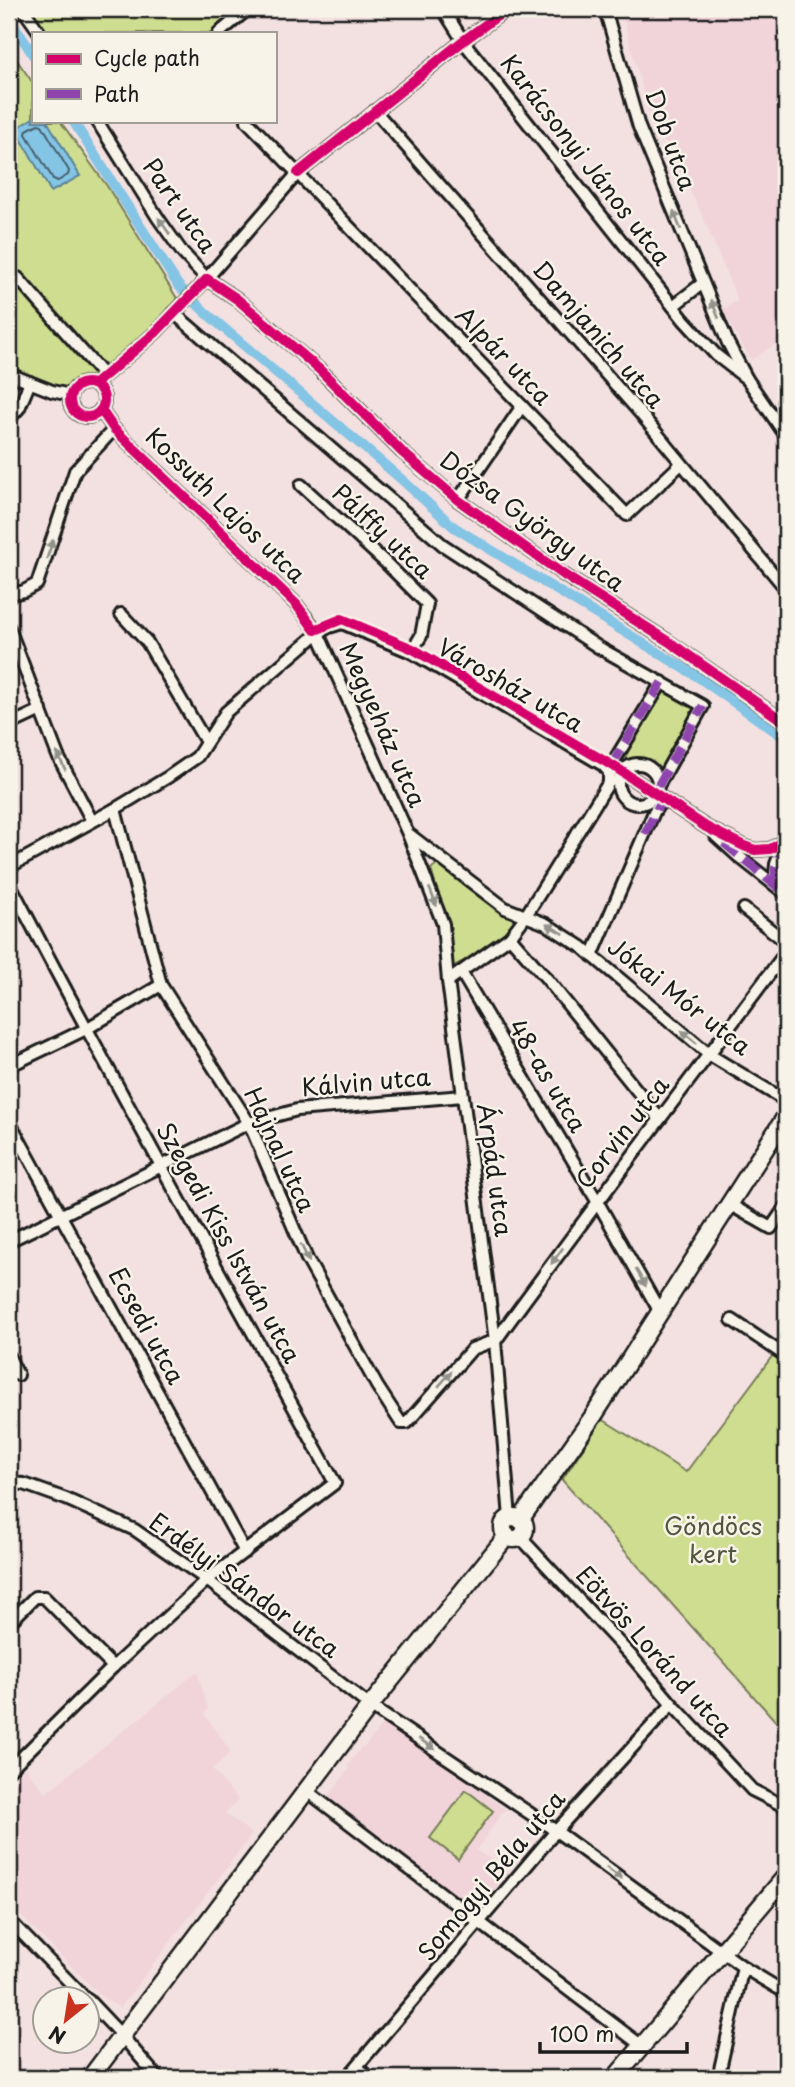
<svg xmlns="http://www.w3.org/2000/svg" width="795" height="2087" font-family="'Playpen Sans',sans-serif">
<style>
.built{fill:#f1d3da}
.green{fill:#cedd90;stroke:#757c56;stroke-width:2}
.water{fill:#84c4e5;stroke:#5a8195;stroke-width:2}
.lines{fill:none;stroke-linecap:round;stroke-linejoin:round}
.shore{stroke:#465f6c;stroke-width:2}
.canal{stroke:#84c4e5;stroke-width:10}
.street-casing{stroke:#1c1c1c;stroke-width:16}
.secondary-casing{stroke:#1c1c1c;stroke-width:21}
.street{stroke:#f7f3e8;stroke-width:10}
.secondary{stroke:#f7f3e8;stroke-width:16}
.quiet{stroke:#8e44ad;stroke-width:9;stroke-dasharray:18 9;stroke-linecap:butt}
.cycleway-casing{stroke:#f7f3e8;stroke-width:15}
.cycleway{stroke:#d6006c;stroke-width:10}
.oneway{fill:#94928c}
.labels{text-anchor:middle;stroke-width:5;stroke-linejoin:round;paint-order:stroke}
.street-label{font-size:24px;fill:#1c1c1c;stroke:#f7f3e8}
.park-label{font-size:24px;fill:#51563f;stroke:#f7f3e8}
</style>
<rect width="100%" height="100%" fill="#f3e0e0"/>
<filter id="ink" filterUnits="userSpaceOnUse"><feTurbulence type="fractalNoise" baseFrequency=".0143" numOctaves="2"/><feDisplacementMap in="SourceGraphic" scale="14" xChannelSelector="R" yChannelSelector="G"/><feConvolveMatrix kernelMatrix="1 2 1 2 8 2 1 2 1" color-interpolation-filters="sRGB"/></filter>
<g filter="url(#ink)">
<g class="built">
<polygon points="621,9 786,9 786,337 751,360 722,310 738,301 701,212 648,110"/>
<polygon points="197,1672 208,1709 204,1714 231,1752 212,1769 238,1800 225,1813 252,1834 120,2008 102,1997 9,1904 9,1784 25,1768 46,1793"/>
<polygon points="385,1721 505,1809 476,1850 508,1872 478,1911 328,1797 350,1768 347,1766 362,1747 364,1748"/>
</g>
<g class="green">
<polygon points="23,9 248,9 219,33 40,33"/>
<polygon points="9,49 33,83 33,121 60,121 107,186 178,300 155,333 95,384 89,382 77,385 70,395 9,374"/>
<path d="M662,682L703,706L658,780C653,767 643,762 630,766L624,753Z"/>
<polygon points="439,862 517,918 493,946 452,967 447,928 431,869"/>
<polygon points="773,1355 786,1360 786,1733 562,1480 602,1419 686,1472"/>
<polygon points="466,1790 493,1811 458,1859 430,1838"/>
</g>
<polygon class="water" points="33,118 33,121 47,121 80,176 51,192 19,135 17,136 14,130"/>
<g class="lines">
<polygon class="shore" points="38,124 42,125 69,171 68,175 58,181 53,179 26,134 27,130"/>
<g class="canal">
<polyline points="9,17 33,55"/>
<polyline points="73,121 178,285 206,313 400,478 454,527 698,677 786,739"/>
</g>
<defs>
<g id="street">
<polyline points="23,9 40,33"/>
<polyline points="443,9 463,41 684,320 716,355 747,379"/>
<polyline points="605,9 639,127 728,343 747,379 786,436"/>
<polyline points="219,33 248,9"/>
<polyline points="375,111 640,413 786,589"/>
<polyline points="97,121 158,218 182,252 207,279 237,299 320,370 402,452 458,500 564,575 668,641 786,723"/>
<polyline points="247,121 627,515 681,464"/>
<polyline points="18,278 104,376"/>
<polyline points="673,306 703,283"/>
<polyline points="174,313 443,545 598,647 703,706 658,786"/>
<polyline points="9,374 52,391 70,395"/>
<circle cx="87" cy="400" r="17"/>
<polyline points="95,384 155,333 202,284 298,173 463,41 507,9"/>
<polyline points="101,410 114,429 296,604 318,633 408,834 443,924 448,981 495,1341 510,1518"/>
<polyline points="9,419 19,408 30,382"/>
<polyline points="301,485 385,562 427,604 421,636 411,652"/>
<polyline points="458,500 522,406"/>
<polyline points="9,595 24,591 37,584 75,471 114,429"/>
<polyline points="121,614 147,642 206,742"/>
<polyline points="9,628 58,756 92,821"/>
<polyline points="9,725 41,710"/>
<circle cx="638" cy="784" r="20"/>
<polyline points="611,766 662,682"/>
<polyline points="618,769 706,827 744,846 755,850 770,849 786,841"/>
<path d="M115,809L161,985L249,1123L307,1259L377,1386L401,1423H407L472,1349L496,1340C591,1209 689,1081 786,952"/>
<polyline points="410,835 505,908 546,924 582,947 710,1055 786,1101"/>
<polyline points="716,836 738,856 786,894"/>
<polyline points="9,867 115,809 168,777 197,757 226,712 318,633 329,627 342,623 411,652 603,765 609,772 609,782 525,917 510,937 448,981"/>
<path d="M9,882C114,1084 226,1283 335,1483L207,1580L113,1667L9,1770"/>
<polyline points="774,884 776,864 784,843"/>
<polyline points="744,909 786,942"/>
<polyline points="510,937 547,979 660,1119"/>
<polyline points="592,956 654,812 662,799"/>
<polyline points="461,972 597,1201 660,1312"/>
<polyline points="9,1066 86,1029 161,985"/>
<polyline points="9,1121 245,1552"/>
<polyline points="729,1204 771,1228 786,1206"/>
<polyline points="9,1241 249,1123 297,1110 463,1096"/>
<polyline points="732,1320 786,1356"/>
<polyline points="9,1357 18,1375"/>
<polyline points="9,1483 24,1484 66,1499 135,1530 207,1580 370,1706 556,1831 743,1967 786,1993"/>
<polyline points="520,1537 633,1658 672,1704 752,1790 786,1807"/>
<polyline points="9,1623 35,1597 44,1597 113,1667"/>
<polyline points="307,1791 642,2046"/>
<polyline points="9,1920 87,2000"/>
<polyline points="88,2000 122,2036 158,2078"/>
<polyline points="357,2067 370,2078"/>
<polyline points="347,2078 556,1831 672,1704"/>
<polyline points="718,2078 743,1967"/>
</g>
<g id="secondary">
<circle cx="514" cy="1528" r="11"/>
<polyline points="520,1520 594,1415 786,1116"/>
<polyline points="90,2078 370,1706 507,1536"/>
<polyline points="615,2078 786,1876"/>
</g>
</defs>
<use href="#street" class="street-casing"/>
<use href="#secondary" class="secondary-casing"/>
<use href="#street" class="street"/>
<use href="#secondary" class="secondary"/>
<g class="quiet">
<polyline points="611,766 662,682"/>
<polyline points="658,786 703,706"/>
<polyline points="645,834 662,799"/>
<polyline points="724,843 786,894"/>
<polyline points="774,884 776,864 784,843"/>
</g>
<defs>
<g id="cycleway">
<polyline points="298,173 463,41 507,9"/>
<circle cx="87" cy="400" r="17"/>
<polyline points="95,384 155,333 207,279 237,299 320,370 402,452 458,500 564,575 668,641 786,723"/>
<polyline points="101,410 114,429 296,604 315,630 342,619 413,649 618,769 706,827 744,846 755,850 770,849 786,841"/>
</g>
</defs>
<use href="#cycleway" class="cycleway-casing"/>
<use href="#cycleway" class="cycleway"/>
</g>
<defs><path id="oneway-solid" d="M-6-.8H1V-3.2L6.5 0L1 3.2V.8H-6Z" transform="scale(1.75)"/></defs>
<g class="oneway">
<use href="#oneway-solid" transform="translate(677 220) rotate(-112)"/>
<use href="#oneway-solid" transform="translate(164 226) rotate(-125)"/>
<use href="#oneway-solid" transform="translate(715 309) rotate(-112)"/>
<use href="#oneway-solid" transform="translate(50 549) rotate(-72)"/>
<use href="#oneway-solid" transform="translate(61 761) rotate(-116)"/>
<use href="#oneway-solid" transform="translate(433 897) rotate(68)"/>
<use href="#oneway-solid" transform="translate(555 929) rotate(-151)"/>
<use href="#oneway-solid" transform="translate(689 1037) rotate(-140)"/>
<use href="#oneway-solid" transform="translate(305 1253) rotate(65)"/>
<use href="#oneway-solid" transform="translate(557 1256) rotate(126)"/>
<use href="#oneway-solid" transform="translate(641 1278) rotate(60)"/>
<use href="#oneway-solid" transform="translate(445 1379) rotate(-49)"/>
<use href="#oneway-solid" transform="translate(427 1744) rotate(34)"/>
<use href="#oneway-solid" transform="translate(614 1873) rotate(36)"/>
</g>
</g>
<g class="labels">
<g class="street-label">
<text transform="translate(670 140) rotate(70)" y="8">Dob utca</text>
<text transform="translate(585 160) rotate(52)" y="8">Karácsonyi János utca</text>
<text transform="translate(179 206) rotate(55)" y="8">Part utca</text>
<text transform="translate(598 335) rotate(49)" y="8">Damjanich utca</text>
<text transform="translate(503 356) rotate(46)" y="8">Alpár utca</text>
<text transform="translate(225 506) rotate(44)" y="8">Kossuth Lajos utca</text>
<text transform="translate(532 522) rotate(36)" y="8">Dózsa György utca</text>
<text transform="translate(382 532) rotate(43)" y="8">Pálffy utca</text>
<text transform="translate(510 686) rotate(30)" y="8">Városház utca</text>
<text transform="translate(382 725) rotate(66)" y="8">Megyeház utca</text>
<text transform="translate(679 997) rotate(38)" y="8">Jókai Mór utca</text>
<text transform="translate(547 1076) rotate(59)" y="8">48-as utca</text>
<text transform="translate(366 1083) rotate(-5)" y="8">Kálvin utca</text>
<text transform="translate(623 1133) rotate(-52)" y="8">Corvin utca</text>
<text transform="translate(279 1150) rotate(65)" y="8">Hajnal utca</text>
<text transform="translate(494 1170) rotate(82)" y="8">Árpád utca</text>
<text transform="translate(228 1243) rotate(61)" y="8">Szegedi Kiss István utca</text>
<text transform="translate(146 1326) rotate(61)" y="8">Ecsedi utca</text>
<text transform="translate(244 1586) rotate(36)" y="8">Erdélyi Sándor utca</text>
<text transform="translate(654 1652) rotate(48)" y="8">Eötvös Loránd utca</text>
<text transform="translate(492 1876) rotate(-50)" y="8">Somogyi Béla utca</text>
</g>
<g class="park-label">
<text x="713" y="1535">Göndöcs<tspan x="713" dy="28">kert</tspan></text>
</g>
</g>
<rect width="795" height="2087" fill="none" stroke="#f7f3e8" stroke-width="35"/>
<rect x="18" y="18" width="760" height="2052" fill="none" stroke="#1c1c1c" stroke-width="2.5" filter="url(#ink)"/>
<rect x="32" y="32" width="245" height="91" fill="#f7f3e8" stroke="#9f9d96" stroke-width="2"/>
<rect x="46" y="54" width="35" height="10" fill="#d6006c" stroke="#9f9d96" stroke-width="2"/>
<text x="94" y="66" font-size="21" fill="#1c1c1c">Cycle path</text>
<rect x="46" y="89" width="35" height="10" fill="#8e44ad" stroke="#9f9d96" stroke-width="2"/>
<text x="94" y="102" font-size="21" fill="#1c1c1c">Path</text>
<g transform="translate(66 2020) rotate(210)"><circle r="33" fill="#f7f3e8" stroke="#9f9d96" stroke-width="2"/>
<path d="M0-5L12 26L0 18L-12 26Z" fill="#c8321e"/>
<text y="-10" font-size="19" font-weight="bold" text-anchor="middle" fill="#1c1c1c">N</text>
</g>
<path d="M540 2042v10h147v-10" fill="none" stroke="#1c1c1c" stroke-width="3.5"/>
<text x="550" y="2042" font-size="21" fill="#1c1c1c" stroke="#f7f3e8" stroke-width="5" paint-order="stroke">100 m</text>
</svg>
